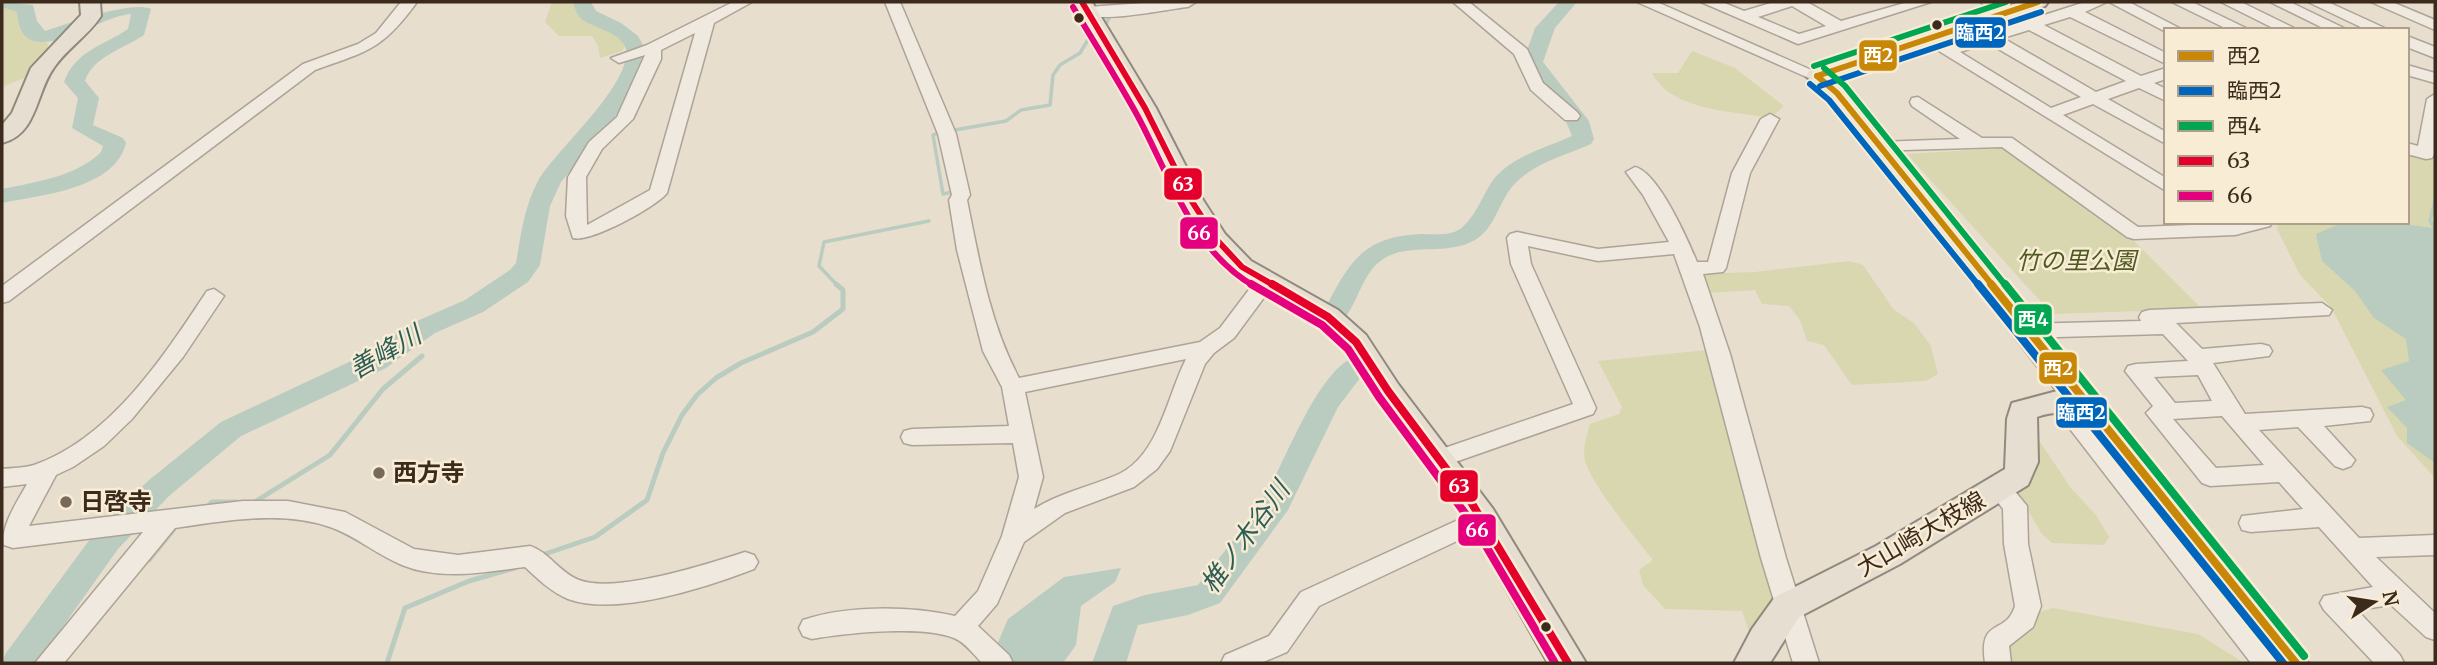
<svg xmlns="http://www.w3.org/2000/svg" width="2437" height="665" font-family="Merriweather,'Noto Sans JP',serif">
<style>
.green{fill:#d9d7af}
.water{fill:#baccc0}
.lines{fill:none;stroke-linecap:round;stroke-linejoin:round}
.stream-far1{stroke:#baccc0;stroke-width:3.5}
.stream{stroke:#baccc0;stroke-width:5}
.river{fill:#baccc0;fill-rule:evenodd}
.minor-casing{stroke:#ada397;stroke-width:3}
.major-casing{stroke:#92897e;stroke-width:4}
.minor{fill:#efe9e0;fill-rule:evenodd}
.major{fill:#e6dfd1;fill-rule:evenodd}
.bus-1-far1-casing{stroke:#f8ecd4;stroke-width:10}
.bus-1-casing{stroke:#f8ecd4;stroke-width:13}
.bus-2-far1-casing{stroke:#f8ecd4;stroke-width:10}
.bus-2-casing{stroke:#f8ecd4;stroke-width:13}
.bus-3-far1-casing{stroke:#f8ecd4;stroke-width:10}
.bus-3-casing{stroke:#f8ecd4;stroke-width:13}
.bus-4-far1-casing{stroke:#f8ecd4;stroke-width:10}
.bus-4-casing{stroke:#f8ecd4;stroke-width:13}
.bus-5-far1-casing{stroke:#f8ecd4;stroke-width:10}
.bus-5-casing{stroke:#f8ecd4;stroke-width:13}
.bus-1-far1{stroke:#c88707;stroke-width:6}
.bus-1{stroke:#c88707;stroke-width:8}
.bus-2-far1{stroke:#0065bd;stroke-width:6}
.bus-2{stroke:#0065bd;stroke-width:8}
.bus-3-far1{stroke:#00a651;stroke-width:6}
.bus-3{stroke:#00a651;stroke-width:8}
.bus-4-far1{stroke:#e4002b;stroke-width:6}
.bus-4{stroke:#e4002b;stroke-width:8}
.bus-5-far1{stroke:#e5007d;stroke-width:6}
.bus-5{stroke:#e5007d;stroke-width:8}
.bus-dot{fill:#3c2b1d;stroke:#f8ecd4;stroke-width:2.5}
.poi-dot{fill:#786a5b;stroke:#f8ecd4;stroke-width:2.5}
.labels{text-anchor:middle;stroke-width:5;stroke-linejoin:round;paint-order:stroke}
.park-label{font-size:24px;font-style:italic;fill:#4e5a22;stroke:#f8ecd4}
.poi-label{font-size:24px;font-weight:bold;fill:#3c2b1d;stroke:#f8ecd4;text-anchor:start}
.street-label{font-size:24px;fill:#3c2b1d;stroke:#f8ecd4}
.water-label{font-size:26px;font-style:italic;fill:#2c5d58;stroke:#f8ecd4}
.line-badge{stroke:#f8ecd4;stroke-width:2.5}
.badge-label{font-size:19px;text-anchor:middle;font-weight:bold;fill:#fff}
</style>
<rect width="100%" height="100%" fill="#e8dece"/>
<g class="green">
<path d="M2,2C23,9 44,27 49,49L34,74L2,87Z"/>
<polygon points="552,2 582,2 579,9 627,42 622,51 600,58 598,46 592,36 559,36 545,22"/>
<path d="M1692,51L1735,68L1784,106L1771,118C1733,111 1671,111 1652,73H1678Z"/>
<polygon points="2005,148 2127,234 2202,309 2052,314 1907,154"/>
<polygon points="2407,153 2435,161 2435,478 2397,436 2331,307 2300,275 2277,229 2279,222 2407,222"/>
<polygon points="1850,261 1863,265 1894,310 1914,323 1931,346 1938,374 1926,381 1852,385 1824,345 1807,341 1800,320 1789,306 1762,304 1755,290 1708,293 1699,274 1755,272"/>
<path d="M1707,350L1781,589L1754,630L1749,632L1742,611L1665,609L1643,585L1639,570L1653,560C1636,539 1592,485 1585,461C1582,449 1587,436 1590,424L1619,414L1622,407L1598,361Z"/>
<polygon points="2036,436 2071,488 2096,515 2109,537 2104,545 2052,543 2042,534 2030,514 2007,494"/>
<polygon points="2053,608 2198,634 2244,663 2011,663 2006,641 2039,612"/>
</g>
<g class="water">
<polygon points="2344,222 2385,222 2434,228 2435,463 2407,443 2407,428 2387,407 2406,400 2381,370 2409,361 2406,339 2374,318 2355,291 2322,261 2316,234"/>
<polygon points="1121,568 1115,582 1081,606 1076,645 1063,663 1016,663 996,647 1008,619 1064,577"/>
</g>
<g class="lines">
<g class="stream-far1">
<polyline points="1106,24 1111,14"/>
<polyline points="949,131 1006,121 1021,110 1050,105 1053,75 1060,65 1080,53 1092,33"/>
<polyline points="940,132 933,135 943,194 953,192"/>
<polyline points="2434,228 2430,220 2435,201"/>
<polyline points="838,286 819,266 824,242 929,221"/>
</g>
<g class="stream">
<polyline points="253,503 330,455 383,389 422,356"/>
<polyline points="207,507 212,502 237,502"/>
<polyline points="539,556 595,537 647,500 663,453 682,415 697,395 716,378 741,363 813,332 843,309 843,290 836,284"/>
<polyline points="149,560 174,529"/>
<polyline points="387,663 405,608 469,581 515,568"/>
</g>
<g class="river">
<path d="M2,2L33,5L37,21L45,31C68,24 131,0 151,9L144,35C124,49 93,56 85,81L99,98L93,125L123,138L126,143C115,189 41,195 2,203V189C35,182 76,177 101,152L103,146L72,128L78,98L64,82C75,51 103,46 128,29L131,14C98,15 21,78 17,12L2,7Z"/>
<path d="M573,2H591L596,11L621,23L638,36L646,50L643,66L614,119L561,182L550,206L540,265L528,282L483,312L435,333L386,368L241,436L169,496L118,549L37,663H2L6,653L96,531L149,480L221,422L366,354L417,321L465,300L510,270L516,263C521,235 524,207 538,181C554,152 631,85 626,50C623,33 594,28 583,20C577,16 575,8 573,2Z"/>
<path d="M1559,2H1577L1555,28L1543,62L1589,121L1594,139L1591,144C1564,156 1530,164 1511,188C1498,205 1494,229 1475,240C1442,259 1400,237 1373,268C1362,281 1357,300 1347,315L1338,317L1329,315L1325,309C1350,260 1364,236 1423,234C1435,234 1450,236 1460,229C1476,217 1482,196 1493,180C1512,156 1545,148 1572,136L1563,114L1523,62L1535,28Z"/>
<path d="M1357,356L1367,358L1370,365L1338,407L1288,510L1220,603L1188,615L1138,625L1126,663H1092L1113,606L1145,595L1198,585C1220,555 1248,526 1266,494C1286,460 1319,367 1357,356Z"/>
</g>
<defs>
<g id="minor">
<path d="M401,2H417C382,50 368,51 315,70L9,301L2,303V286L303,64L358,44L376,33Z"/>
<path d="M733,2H752L714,23L667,193C656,207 590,243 573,238L566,216L568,177L589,142L617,117L645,55L619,63L611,58L647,45ZM695,33L650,190L587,225L586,177L602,149L633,119L661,59V50Z"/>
<path d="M885,2H900L956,134L970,195L967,200C979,260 990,324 1019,378L1200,342L1220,328L1257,279L1264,278L1274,284L1234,338L1214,353L1205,364L1170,451L1157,469L1134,487L1065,513L1024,542L997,604L978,626L1009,655L1013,663H982C974,655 965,642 954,638C922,625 846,633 812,639L803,636L799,628L803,620C847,605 910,606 955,616L978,591L1002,536L1019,477L1013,443L912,445L904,443L901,437L904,431L912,429L1009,426L1002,387L983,351L957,250L949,200L952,195L938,134ZM1186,359C1167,396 1159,455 1119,474C1090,487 1061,492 1034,509L1043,477L1025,392Z"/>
<path d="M1157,2H1196L1188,7C1167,9 1095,25 1080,12L1088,7Z"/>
<polygon points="1453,2 1469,2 1527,49 1543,83 1577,112 1580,116 1577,120 1565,120 1531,90 1514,54"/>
<polygon points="1637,2 1657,2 1825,76 1817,81 1811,79"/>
<path d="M1701,2H1722L1744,11L1774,2H1807L1841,21L1908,2H1931L1798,44ZM1792,6L1826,26L1799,34L1758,17Z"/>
<polygon points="1980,2 1999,2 2014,11 2011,14 2001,14"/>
<path d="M2085,2H2107L2085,12L2166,53V64L2070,17L2044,25L2141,76L2166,68V79L2154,83L2166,89V101L2139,88L2108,99L2166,132V144L2093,104L2063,115L2166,178V191L1939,51L1941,48ZM2029,30L2126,81L2096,92L2003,38ZM1988,43L2081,97L2051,108L1960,52Z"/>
<polygon points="2109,2 2129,2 2183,30 2166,32"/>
<polygon points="2172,2 2192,2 2250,30 2229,30"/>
<polygon points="2221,2 2241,2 2298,30 2277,30"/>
<polygon points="2270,2 2290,2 2348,30 2327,30"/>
<polygon points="2308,2 2328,2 2389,30 2367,30"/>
<polygon points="2371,2 2392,2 2435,20 2435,30"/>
<polygon points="2407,36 2435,47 2435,58 2407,47"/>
<polygon points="2407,65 2435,73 2435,83 2407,75"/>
<polygon points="2435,94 2435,152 2432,158 2426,159 2407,154 2407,143 2418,146 2427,99"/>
<polygon points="1918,97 1982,138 2012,138 2138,227 2272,222 2270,226 2235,235 2134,239 2127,237 2002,147 1873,151 1870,147 1879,142 1960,139 1912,106 1910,102 1912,98"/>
<path d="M1770,114L1779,119L1750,173L1726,268L1723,272L1703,274L1730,354L1786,558L1819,663H1793L1761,558L1700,327L1674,254L1598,261L1528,246L1531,264L1596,408L1593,414L1438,468L1430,465L1426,459L1430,453L1573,404L1511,264L1507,238L1510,234L1517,232L1598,249L1669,242L1643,195L1626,172L1635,167C1658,172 1688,240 1697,262H1708L1732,173L1761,119Z"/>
<path d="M214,289L224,296L183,357L132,419L104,446L73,467L56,475L29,526L243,501H288L345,512L414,549L458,555L530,546C549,552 560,573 579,580C615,594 708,564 745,552L754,555L758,562L754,569C707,587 617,617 568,599C551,592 538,579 525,567C485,572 441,581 402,565C377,555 356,536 330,527C281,510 225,521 175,528L64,663H35L143,532L13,548L4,545C0,527 18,500 27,484L2,487V469C12,468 24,468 34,465C111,438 164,356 207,291Z"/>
<path d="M2322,303L2332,310L2329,315L2176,323L2202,349L2261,344L2269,346L2272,351L2269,356L2213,363L2245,414L2362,407L2370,409L2373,415L2370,421L2324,426L2355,460L2351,466L2343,469L2335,466L2298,427L2259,430L2359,538L2435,535V555L2376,557L2435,613V640L2426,637L2391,605L2357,610L2400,655L2404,663H2374L2324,610L2320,603L2324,596L2373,587L2319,527L2251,532L2242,530L2239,523L2242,516L2303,509L2279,482L2210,486L2202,483L2146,413L2153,406L2125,371L2128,366L2136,364L2188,361L2163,334L2026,338L2016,331L2026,324L2141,321L2139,317L2142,312L2149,310ZM2198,375L2212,401L2175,403L2154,377ZM2222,416L2264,465L2216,468L2173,419Z"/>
<polygon points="2061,393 2071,399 2081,393 2089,395 2309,663 2251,663 2053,407 2050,401 2053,395"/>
<path d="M2000,480L2008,483L2027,506L2028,544L2041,606L2033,627L2009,646L2011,663H1985C1978,616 2006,636 2015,606L2004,544L2003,509L1988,489L1992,483Z"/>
<polygon points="1482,509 1491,511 1494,518 1491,525 1319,606 1287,652 1261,663 1221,663 1225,655 1269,636 1301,592"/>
</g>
<g id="major">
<path d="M80,2H100L101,16C88,36 66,49 53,69C36,93 37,135 2,143V125L12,113L31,68L81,15Z"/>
<polygon points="1072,2 1092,2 1156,108 1203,200 1225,234 1251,261 1338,310 1366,335 1398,384 1493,509 1586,663 1548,663 1471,527 1378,398 1346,349 1318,323 1233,273 1207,245 1185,213 1133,108"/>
<path d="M2019,2H2048L2045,6L1833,78L1845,88L2096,401L2091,408C2073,414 2055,410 2037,417L2038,462L2028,485L1900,564L1799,617L1770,663H1734L1752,629L1775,597L1876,546L2005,469L2007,419L2012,403L2057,391L1829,98L1806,76L1809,71Z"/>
</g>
</defs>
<use href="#minor" class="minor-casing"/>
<use href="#major" class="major-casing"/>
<use href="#minor" class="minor"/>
<use href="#major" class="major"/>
<defs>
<g id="bus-1-far1">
<polyline points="1817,76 1837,93 1993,286"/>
<polyline points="1817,76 2038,2"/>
</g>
<polyline id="bus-1" points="1991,284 2296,663"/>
<g id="bus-2-far1">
<polyline points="1810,84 1829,100 1979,286"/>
<polyline points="1820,86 2041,12"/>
</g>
<polyline id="bus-2" points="1978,284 2283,663"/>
<g id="bus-3-far1">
<polyline points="1814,66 2006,2"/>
<polyline points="1824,68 1845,86 2006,286"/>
</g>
<polyline id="bus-3" points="2005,284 2304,656"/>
<polyline id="bus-4-far1" points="1082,2 1145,108 1191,200 1216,239 1242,267 1275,286"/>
<polyline id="bus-4" points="1272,284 1328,317 1356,342 1388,391 1471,502 1568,663"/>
<path id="bus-5-far1" d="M1073,7C1094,42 1116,77 1136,113C1169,173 1191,250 1254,286"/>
<polyline id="bus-5" points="1251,284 1322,325 1348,349 1379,397 1473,524 1555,663"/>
</defs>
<use href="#bus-1-far1" class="bus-1-far1-casing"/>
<use href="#bus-1" class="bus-1-casing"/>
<use href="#bus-2-far1" class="bus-2-far1-casing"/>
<use href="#bus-2" class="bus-2-casing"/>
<use href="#bus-3-far1" class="bus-3-far1-casing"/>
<use href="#bus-3" class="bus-3-casing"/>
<use href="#bus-4-far1" class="bus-4-far1-casing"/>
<use href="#bus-4" class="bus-4-casing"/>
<use href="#bus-5-far1" class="bus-5-far1-casing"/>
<use href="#bus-5" class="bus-5-casing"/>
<use href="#bus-1-far1" class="bus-1-far1"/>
<use href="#bus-1" class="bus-1"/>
<use href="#bus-2-far1" class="bus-2-far1"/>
<use href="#bus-2" class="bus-2"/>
<use href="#bus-3-far1" class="bus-3-far1"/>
<use href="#bus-3" class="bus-3"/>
<use href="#bus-4-far1" class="bus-4-far1"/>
<use href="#bus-4" class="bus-4"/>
<use href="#bus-5-far1" class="bus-5-far1"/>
<use href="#bus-5" class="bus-5"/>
</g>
<g class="bus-dot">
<circle cx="1079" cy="18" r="6"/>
<circle cx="1937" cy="25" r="6"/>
<circle cx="1546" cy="627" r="6"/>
</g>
<g class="poi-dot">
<circle cx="379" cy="473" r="7"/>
<circle cx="66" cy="502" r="7"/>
</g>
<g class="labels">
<g class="park-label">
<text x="2076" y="269">竹の里公園</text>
</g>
<g class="poi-label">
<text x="393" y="481">西方寺</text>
<text x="80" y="510">日啓寺</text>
</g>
<g class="street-label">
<text transform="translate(1921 534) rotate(-30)" y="8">大山崎大枝線</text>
</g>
<g class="water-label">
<text transform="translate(385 352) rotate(-30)" y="9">善峰川</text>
<text transform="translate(1245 537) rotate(-54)" y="9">椎ノ木谷川</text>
</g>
</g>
<g class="line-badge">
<rect x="1954" y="16" width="53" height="33" rx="7" fill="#0065bd"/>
<rect x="1858" y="39" width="40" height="33" rx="7" fill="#c88707"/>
<rect x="1163" y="167" width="40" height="34" rx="7" fill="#e4002b"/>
<rect x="1179" y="216" width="40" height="34" rx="7" fill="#e5007d"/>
<rect x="2013" y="303" width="40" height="33" rx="7" fill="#00a651"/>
<rect x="2038" y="351" width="40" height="34" rx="7" fill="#c88707"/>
<rect x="2055" y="396" width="53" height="33" rx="7" fill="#0065bd"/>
<rect x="1439" y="469" width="40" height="34" rx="7" fill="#e4002b"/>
<rect x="1457" y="513" width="40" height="34" rx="7" fill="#e5007d"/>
</g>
<g class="badge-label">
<text x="1980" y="39">臨西2</text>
<text x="1878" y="62">西2</text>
<text x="1183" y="191">63</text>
<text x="1199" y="240">66</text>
<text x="2033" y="326">西4</text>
<text x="2058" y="375">西2</text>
<text x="2081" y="419">臨西2</text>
<text x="1459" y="493">63</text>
<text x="1477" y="537">66</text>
</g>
<rect width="2437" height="665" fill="none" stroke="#3c2b1d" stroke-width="7"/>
<rect x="2164" y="28" width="245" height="196" fill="#f8ecd4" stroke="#ad9f8b" stroke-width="2"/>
<rect x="2178" y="51" width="35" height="10" fill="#c88707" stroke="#ad9f8b" stroke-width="2"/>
<text x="2227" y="63" font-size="21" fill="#3c2b1d">西2</text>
<rect x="2178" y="86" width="35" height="10" fill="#0065bd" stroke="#ad9f8b" stroke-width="2"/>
<text x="2227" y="98" font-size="21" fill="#3c2b1d">臨西2</text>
<rect x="2178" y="121" width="35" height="10" fill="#00a651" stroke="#ad9f8b" stroke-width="2"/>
<text x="2227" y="133" font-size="21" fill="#3c2b1d">西4</text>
<rect x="2178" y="156" width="35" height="10" fill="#e4002b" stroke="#ad9f8b" stroke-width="2"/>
<text x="2227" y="168" font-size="21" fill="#3c2b1d">63</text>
<rect x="2178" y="191" width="35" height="10" fill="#e5007d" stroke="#ad9f8b" stroke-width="2"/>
<text x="2227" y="203" font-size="21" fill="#3c2b1d">66</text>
<g transform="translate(2374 602) rotate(78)" stroke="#f8ecd4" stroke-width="5" paint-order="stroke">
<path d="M0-5L12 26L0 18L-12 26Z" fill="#3c2b1d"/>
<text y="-10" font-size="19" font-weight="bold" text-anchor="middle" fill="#3c2b1d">N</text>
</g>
</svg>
